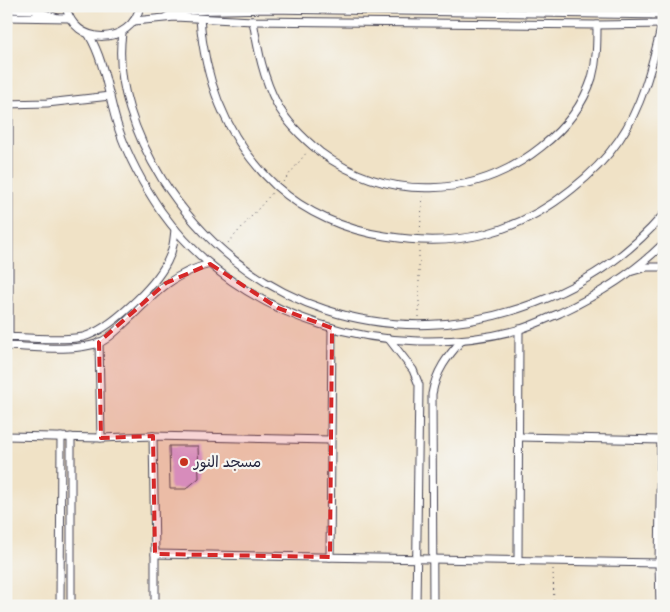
<svg xmlns="http://www.w3.org/2000/svg" width="670" height="612" font-family="'Balsamiq Sans','Playpen Sans Arabic',sans-serif">
<style>
.building{fill:#d7a5e0}
.lines{fill:none;stroke-linecap:round;stroke-linejoin:round}
.minor-casing{stroke:#413f50;stroke-width:9}
.path{stroke:#413f50;stroke-width:1;stroke-dasharray:1 4;stroke-linecap:butt}
.minor{stroke:#fff;stroke-width:7}
.marked{fill:#d62828;fill-opacity:0.2;stroke:#d62828;stroke-width:4;stroke-dasharray:10 6;stroke-linejoin:round}
.poi-dot{fill:#c8321e;stroke:#f6f6f2;stroke-width:2}
.labels{text-anchor:middle;stroke-width:4.5;stroke-linejoin:round;paint-order:stroke}
.poi-label{font-size:15px;fill:#22223b;stroke:#f6f6f2;text-anchor:start}
</style>
<rect width="100%" height="100%" fill="#f6f6f2"/>
<filter id="ink" filterUnits="userSpaceOnUse"><feTurbulence type="fractalNoise" baseFrequency=".02" numOctaves="2"/><feDisplacementMap in="SourceGraphic" scale="10" xChannelSelector="R" yChannelSelector="G"/><feConvolveMatrix kernelMatrix="1 2 1 2 8 2 1 2 1" color-interpolation-filters="sRGB"/></filter>
<filter id="wash" filterUnits="userSpaceOnUse"><feTurbulence type="fractalNoise" baseFrequency=".0096" numOctaves="4" result="noise"/><feDisplacementMap in="SourceGraphic" scale="20" xChannelSelector="R" yChannelSelector="G"/><feGaussianBlur stdDeviation="1.12" result="paint"/><feColorMatrix in="noise" values="0 0 0 0 0 0 0 0 0 0 0 0 0 0 0 0 0 1.4 0 .05"/><feComposite in="paint" operator="in"/></filter>
<g filter="url(#wash)">
<rect width="100%" height="100%" fill="#f0e2c6"/>
<g id="blocks">
<polygon class="building" points="169,446 198,446 199,478 186,489 170,489"/>
</g>
</g>
<g filter="url(#ink)">
<use href="#blocks" fill-opacity="0" stroke="#413f50" stroke-width="1"/>
<g class="lines">
<defs>
<g id="minor">
<path d="M66,6C73,47 132,46 140,6"/>
<polyline points="6,9 33,10 55,17"/>
<polyline points="6,17 70,18"/>
<polyline points="166,17 177,11 268,9 664,15"/>
<path d="M200,19C205,84 228,141 276,186C306,213 345,230 385,236C456,248 515,235 572,189C590,175 606,159 619,140C643,105 652,65 662,24"/>
<polyline points="134,21 175,17 253,21 597,25 664,24"/>
<path d="M253,21C258,50 263,78 277,104C287,123 304,139 320,152C387,202 476,199 541,147C564,129 583,106 592,78C597,60 597,43 597,25"/>
<path d="M122,33C115,82 136,137 162,179C244,308 391,357 535,303C585,284 629,255 664,214"/>
<path d="M89,35C106,64 108,98 119,130C129,159 144,186 161,211C240,322 389,363 517,330C532,326 546,319 560,313C598,295 634,273 664,243"/>
<polyline points="6,104 47,103 110,96"/>
<polyline points="9,104 9,337"/>
<polyline points="633,271 647,267 664,267"/>
<path d="M6,337C27,338 64,341 83,337C110,330 155,286 167,262C173,251 174,240 175,229"/>
<polyline points="389,339 413,370 419,385 416,606"/>
<polyline points="99,342 101,438"/>
<path d="M6,346C34,347 73,352 99,343C111,338 122,325 132,316C157,291 174,273 210,264"/>
<polyline points="6,436 101,438 153,436 330,440"/>
<polyline points="153,436 155,554 155,606"/>
<polyline points="519,437 663,440"/>
<polyline points="155,554 659,563"/>
<polyline points="330,557 332,328"/>
<polyline points="518,561 519,329"/>
<polyline points="60,606 61,437"/>
<polyline points="71,606 71,437"/>
<path d="M433,606L432,394C436,371 447,357 462,340"/>
<polyline points="660,606 659,563 661,440"/>
</g>
</defs>
<use href="#minor" class="minor-casing"/>
<g class="path">
<polyline points="283,182 307,152"/>
<polyline points="420,232 423,193"/>
<polyline points="228,243 273,192"/>
<polyline points="419,246 419,317"/>
<polyline points="553,569 554,606"/>
</g>
<use href="#minor" class="minor"/>
</g>
</g>
<path class="marked" d="M210,264L278,308L332,328L330,557L155,554L153,436L101,438L99,342L166,283Z"/>
<circle class="poi-dot" cx="184" cy="462" r="5"/>
<g class="labels">
<g class="poi-label">
<text x="194" y="467">مسجد النور</text>
</g>
</g>
<rect width="670" height="612" fill="none" stroke="#f6f6f2" stroke-width="25"/>
</svg>
